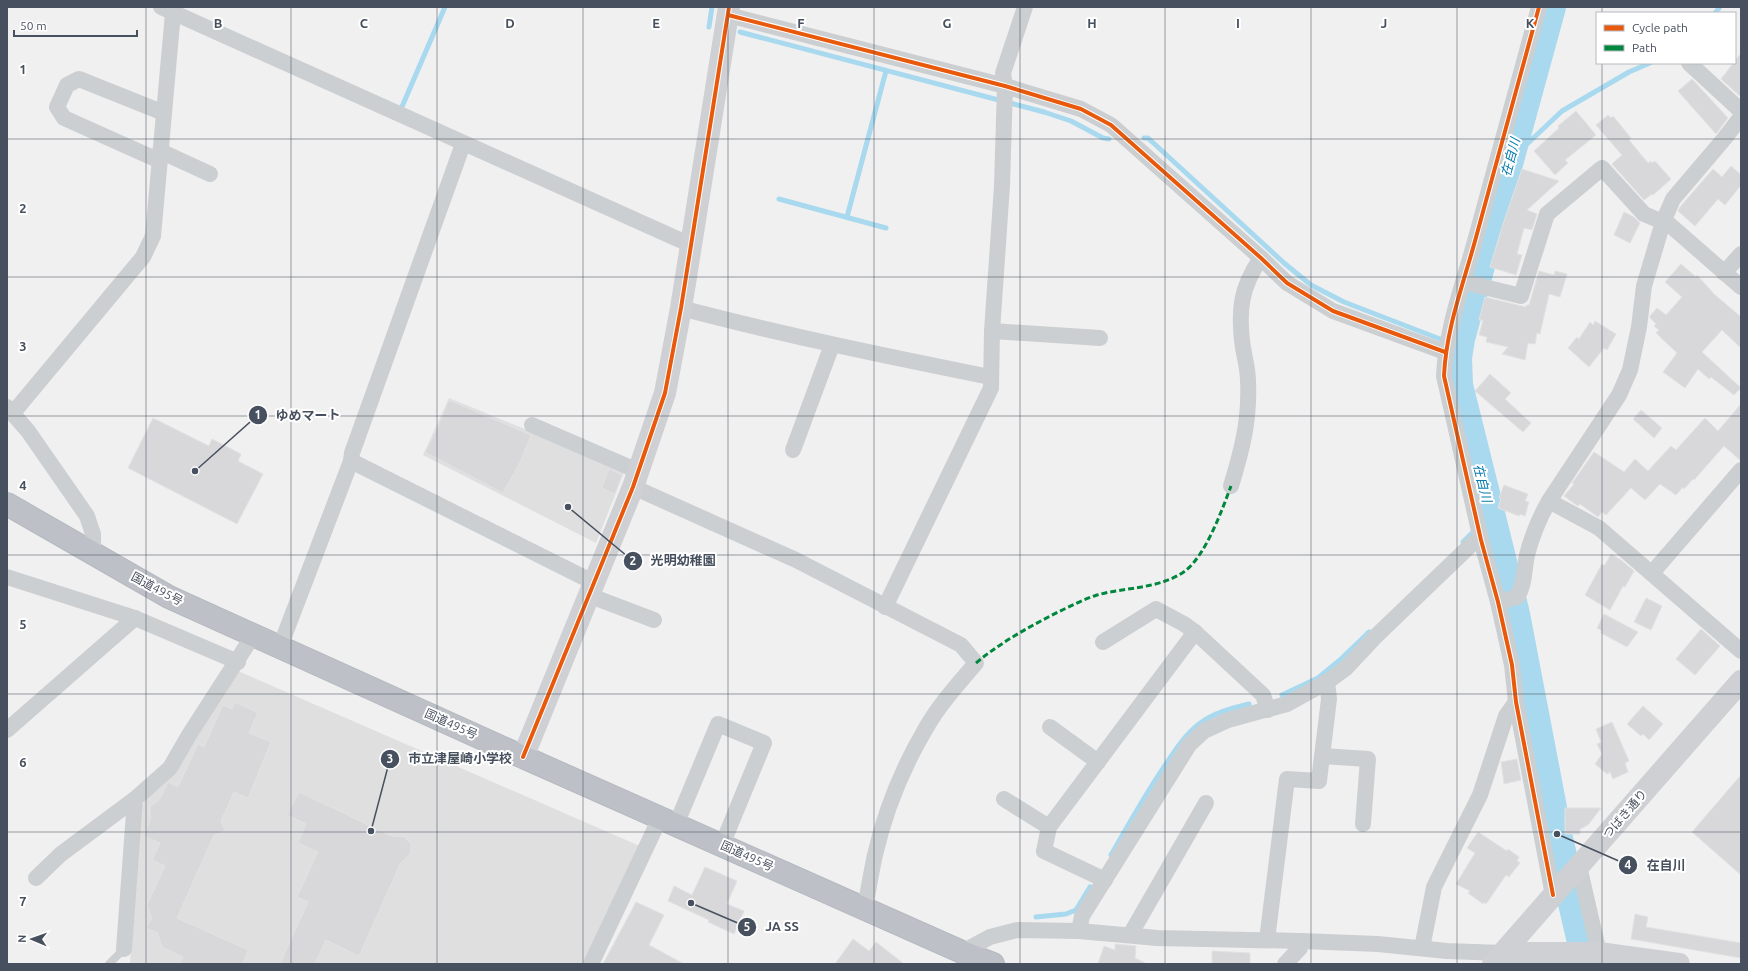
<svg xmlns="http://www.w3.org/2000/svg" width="1748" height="971" font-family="Ubuntu,'Noto Sans JP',sans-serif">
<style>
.education{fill:#dfdfe0}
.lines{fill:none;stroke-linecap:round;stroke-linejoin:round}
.stream{stroke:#a8d9ef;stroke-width:5}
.river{stroke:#a8d9ef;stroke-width:30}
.building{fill:#d8d8db;stroke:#e2e2e3}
.highway-casing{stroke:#b5b9c0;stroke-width:24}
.lane{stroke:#cccfd1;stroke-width:8}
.street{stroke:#cccfd1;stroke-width:16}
.secondary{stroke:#ced0d4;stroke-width:22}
.highway{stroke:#bdc1c7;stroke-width:22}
.quiet{stroke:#00873e;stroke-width:3;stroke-dasharray:6 3;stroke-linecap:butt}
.cycleway-casing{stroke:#fff;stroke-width:6}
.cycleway{stroke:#e8590c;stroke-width:4}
.grid{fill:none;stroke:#47505e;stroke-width:1;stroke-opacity:0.55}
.labels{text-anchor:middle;stroke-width:4;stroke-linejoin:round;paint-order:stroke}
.street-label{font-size:12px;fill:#47505e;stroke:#fff}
.water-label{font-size:13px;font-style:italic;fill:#087baf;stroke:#fff}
.grid-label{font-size:13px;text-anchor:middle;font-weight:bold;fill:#47505e;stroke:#fff;stroke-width:4;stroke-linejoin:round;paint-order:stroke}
.leader{fill:none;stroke:#47505e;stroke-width:1.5}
.callout-dot{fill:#47505e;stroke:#fff;stroke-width:1.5}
.mark-label{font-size:12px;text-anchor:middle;font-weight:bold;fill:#fff}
.callout-label{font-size:13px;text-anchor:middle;font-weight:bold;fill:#47505e;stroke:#fff;stroke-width:4;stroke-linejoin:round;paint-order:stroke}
</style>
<rect width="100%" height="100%" fill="#f1f0f0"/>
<g class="education">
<polygon points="449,398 625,470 596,543 423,455"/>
<polygon points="238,671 642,847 585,964 130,964 138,814 148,794"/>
</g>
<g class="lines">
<g class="stream">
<polyline points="1715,13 1720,7"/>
<polyline points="709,27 712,7"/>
<polyline points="740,32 1044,112 1071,121 1103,138 1109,139"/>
<polyline points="401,109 445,7"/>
<polyline points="1144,138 1148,138 1284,263 1311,285 1344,302 1440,339"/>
<polyline points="1509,161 1562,111 1629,72 1650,63"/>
<polyline points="779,199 886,228"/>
<polyline points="847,217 886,71"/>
<polyline points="1463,542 1472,533"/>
<polyline points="1282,695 1318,678 1340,660 1369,632"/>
<path d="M1111,855C1129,824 1146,793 1166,764C1176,749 1185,735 1199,724C1213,713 1232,708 1249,704"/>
<polyline points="1036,917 1066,914 1076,910 1090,887"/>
</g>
<polyline class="river" points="1551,7 1460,339 1457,358 1458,385 1515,614 1557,834 1587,964"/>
</g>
<g class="building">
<polygon points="1741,53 1741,97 1721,79"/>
<polygon points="1692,79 1728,118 1716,134 1678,91"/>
<polygon points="1576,111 1596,135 1565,160 1568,163 1555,175 1534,151 1559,128 1558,126"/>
<polygon points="1608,115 1611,118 1613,116 1631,138 1629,140 1648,163 1651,161 1652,163 1655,161 1671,179 1653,195 1652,194 1644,200 1612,164 1622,155 1596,125"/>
<polygon points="1731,166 1741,175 1741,185 1725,205 1718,199 1695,226 1678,211 1680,207 1713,169 1722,177"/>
<polygon points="1522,169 1559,181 1527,210 1537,214 1532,230 1524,228 1517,254 1522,255 1516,275 1490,267 1503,224"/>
<polygon points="1624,212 1634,217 1640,223 1630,243 1614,235"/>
<polygon points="1681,264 1696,277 1697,275 1714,294 1741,317 1741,348 1722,330 1702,352 1741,388 1734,395 1711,377 1709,379 1698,369 1685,388 1663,372 1677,353 1656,333 1659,330 1654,326 1656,324 1650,318 1650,316 1657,308 1666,315 1682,297 1665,282"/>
<polygon points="1539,271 1554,275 1555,271 1567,274 1560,297 1549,294 1540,334 1537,333 1535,344 1528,343 1525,360 1502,354 1508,347 1486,342 1487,337 1479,335 1483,320 1479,320 1485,297 1526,307 1526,305 1529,305"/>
<polygon points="1595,321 1616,334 1607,350 1604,348 1589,367 1568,348 1577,337 1579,339 1590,322 1593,325"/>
<polygon points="1490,374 1511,393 1505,399 1531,423 1523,432 1475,391"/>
<polygon points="449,400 531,435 520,462 503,493 425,452 437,429"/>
<polygon points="1741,404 1741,461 1724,446 1694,480 1693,479 1684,489 1683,487 1676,495 1660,484 1645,500 1631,488 1606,515 1602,512 1598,517 1580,504 1578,506 1572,502 1564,496 1574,484 1572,483 1594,452 1624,472 1635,459 1648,471 1671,446 1676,450 1705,418 1718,431"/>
<polygon points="1641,410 1662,428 1654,438 1633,419"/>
<polygon points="153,418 209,446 212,439 241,454 238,461 263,474 237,524 128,468"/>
<polygon points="609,469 622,475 615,494 602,488"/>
<polygon points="1504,485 1528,494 1525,501 1529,502 1525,516 1520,514 1519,516 1498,508 1501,499 1499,498"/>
<polygon points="1611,554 1621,560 1634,571 1625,587 1623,586 1610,610 1585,595 1602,564 1605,565"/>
<polygon points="1646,598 1662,606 1651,630 1634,622"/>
<polygon points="1604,614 1638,632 1627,647 1601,633 1602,631 1597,628"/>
<polygon points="1701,629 1720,646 1695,675 1676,659"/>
<polygon points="235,702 258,713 249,733 271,742 248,798 234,792 221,821 225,831 214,835 177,918 248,950 243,964 180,964 183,957 162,947 157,932 146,928 152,918 147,905 165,866 152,860 160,843 144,836 151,818 150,814 150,807 160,799 168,782 178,787 198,744 204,747 223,705 232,709"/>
<polygon points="1643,706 1663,724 1649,740 1643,734 1641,736 1627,724"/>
<polygon points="1612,722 1629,761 1625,763 1628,772 1613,779 1610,772 1607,774 1595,764 1602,754 1597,744 1601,742 1596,729"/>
<polygon points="1517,759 1521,780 1504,784 1501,762"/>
<polygon points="1741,775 1741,875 1692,832"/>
<polygon points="299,792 391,836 404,837 411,844 410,854 400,864 359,956 326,940 315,964 280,964 308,902 297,897 318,852 298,843 306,824 287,815"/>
<polygon points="1565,808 1601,808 1588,825 1580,829 1580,834 1565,834"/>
<polygon points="1478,832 1507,851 1508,849 1519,857 1517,861 1520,863 1509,877 1506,875 1486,904 1484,902 1483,904 1468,893 1470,891 1456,884 1475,853 1467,848"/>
<polygon points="705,867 737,881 727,904 744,911 734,934 708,922 709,920 668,901 674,886 692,895"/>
<polygon points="636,902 664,915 649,945 684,964 603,964"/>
<polygon points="1635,914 1648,917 1646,927 1741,943 1741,958 1631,939"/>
<polygon points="853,939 869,951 876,942 904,964 835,964"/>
<polygon points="1115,944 1136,946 1135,958 1147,964 1098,964 1104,946 1115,950"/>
<polygon points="1212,951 1250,953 1250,964 1212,964"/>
</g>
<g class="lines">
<defs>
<polyline id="highway" points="7,504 169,597 523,757 962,952 993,964"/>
</defs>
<use href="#highway" class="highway-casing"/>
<polyline class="lane" points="109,964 124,949"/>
<g class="street">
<polyline points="161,7 691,245"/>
<path d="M1539,7C1518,85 1497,163 1475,241C1463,285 1446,329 1444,376L1481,540L1498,602L1512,665L1516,702L1553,895"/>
<polyline points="728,15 1005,86 1081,109 1111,125 1261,258 1287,283 1333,311 1445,352"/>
<polyline points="1689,63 1741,111"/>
<polyline points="160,151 210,174"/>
<polyline points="160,161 64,118 57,107 67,85 79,79 164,113"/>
<polyline points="1724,273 1741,254"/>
<polyline points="1464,282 1521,296 1547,214 1602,168 1644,214 1670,225 1741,287"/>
<path d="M681,308C783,335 886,356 990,377"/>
<polyline points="992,331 1100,338"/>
<polyline points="7,407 28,431 87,516 93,534 93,553"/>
<polyline points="13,413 143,257 153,236 173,13"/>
<polyline points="532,425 638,471"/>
<polyline points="793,450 832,345"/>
<polyline points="351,461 593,582"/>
<path d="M1231,486C1242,450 1250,419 1248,381C1248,370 1245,359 1243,348C1238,312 1240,288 1261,258"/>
<path d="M633,487L796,560L961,645L976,663C958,684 939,705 926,728C903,767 885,811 875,855C871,873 868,891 865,909"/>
<polyline points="1549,501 1599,528 1741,651"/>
<polyline points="1652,573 1741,470"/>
<polyline points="7,577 135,618 238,662"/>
<polyline points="588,595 654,620"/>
<path d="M1498,602L1517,597C1525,585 1524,569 1527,555C1532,536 1539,518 1549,501L1619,395L1630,370L1639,327L1644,286L1663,222L1673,199L1724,139L1741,117"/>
<polyline points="885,607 991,388 992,331 1002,186 1005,86 1003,73 1025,7"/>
<polyline points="1103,642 1156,609 1184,624 1195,632 1263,695 1268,710"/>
<polyline points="280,647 351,461 352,453 463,144"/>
<polyline points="1050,727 1098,762"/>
<polyline points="7,730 135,618"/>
<polyline points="1322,756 1368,759 1363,824"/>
<polyline points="1004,799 1049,827"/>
<polyline points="676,825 718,724 764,743 722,845"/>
<polyline points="1579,866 1599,953"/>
<polyline points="36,878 61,854 135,799"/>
<polyline points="1105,880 1044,851 1049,827 1195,632"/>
<polyline points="1079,931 1082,916 1189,745 1204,731 1228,720 1287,704 1327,682 1346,668 1376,636 1473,543 1481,540"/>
<polyline points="1130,935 1206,803"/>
<polyline points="1267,940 1287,779 1319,781 1329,699 1327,682"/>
<polyline points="1422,948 1434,887 1480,795 1506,716 1516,702"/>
<polyline points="124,949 135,799 170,768 189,735 254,634"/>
<polyline points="962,952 990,937 1017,930 1079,931 1157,938 1301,941 1378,944 1447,951 1503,953"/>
<polyline points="591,964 660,818"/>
<polyline points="1285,964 1300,948 1301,941"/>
</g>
<g class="secondary">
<polyline points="523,757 633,487 665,393 681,308 729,7"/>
<polyline points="1503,953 1599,953 1679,964"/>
<polyline points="1493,964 1741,681"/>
</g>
<use href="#highway" class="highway"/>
<path class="quiet" d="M976,663C1001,642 1029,627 1058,612C1071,606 1084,599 1097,595C1126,587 1160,589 1185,571C1206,555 1222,510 1231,486"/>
<defs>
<g id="cycleway">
<path d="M1539,7C1518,85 1497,163 1475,241C1463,285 1446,329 1444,376L1481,540L1498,602L1512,665L1516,702L1553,895"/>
<polyline points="728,15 1005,86 1081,109 1111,125 1261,258 1287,283 1333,311 1445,352"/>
<polyline points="523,757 633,487 665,393 681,308 729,7"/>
</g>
</defs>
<use href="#cycleway" class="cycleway-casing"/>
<use href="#cycleway" class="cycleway"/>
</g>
<path class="grid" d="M146,7V964M291,7V964M437,7V964M583,7V964M728,7V964M874,7V964M1020,7V964M1165,7V964M1311,7V964M1457,7V964M1602,7V13M1602,63V964M7,139H1741M7,277H1741M7,416H1741M7,555H1741M7,694H1741M7,832H1741"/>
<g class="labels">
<g class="street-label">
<text transform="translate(157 589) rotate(28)" y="4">国道495号</text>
<text transform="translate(451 724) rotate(24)" y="4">国道495号</text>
<text transform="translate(1625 814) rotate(-49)" y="4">つばき通り</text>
<text transform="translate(747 856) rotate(24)" y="4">国道495号</text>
</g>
<g class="water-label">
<text transform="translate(1510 157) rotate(-75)" y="5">在自川</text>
<text transform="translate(1483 483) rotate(76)" y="5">在自川</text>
</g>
</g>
<g class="grid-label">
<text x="218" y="28">B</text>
<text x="364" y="28">C</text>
<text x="510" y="28">D</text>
<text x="656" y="28">E</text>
<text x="801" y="28">F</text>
<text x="947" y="28">G</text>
<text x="1092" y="28">H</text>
<text x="1238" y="28">I</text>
<text x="1384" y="28">J</text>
<text x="1530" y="28">K</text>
<text x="23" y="74">1</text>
<text x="23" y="213">2</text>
<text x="23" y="351">3</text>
<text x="23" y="490">4</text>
<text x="23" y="629">5</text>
<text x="23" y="767">6</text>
<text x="23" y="906">7</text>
</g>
<path class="leader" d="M195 471L258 415M568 507L633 561M371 831L390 759M1557 834L1628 865M691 903L747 927"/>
<g class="callout-dot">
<circle cx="195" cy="471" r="4"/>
<circle cx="568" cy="507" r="4"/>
<circle cx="371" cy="831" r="4"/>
<circle cx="1557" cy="834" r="4"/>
<circle cx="691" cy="903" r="4"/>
<circle cx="258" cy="415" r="10"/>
<circle cx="633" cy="561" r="10"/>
<circle cx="390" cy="759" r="10"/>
<circle cx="1628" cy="865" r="10"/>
<circle cx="747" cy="927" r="10"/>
</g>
<g class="mark-label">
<text x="258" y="419">1</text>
<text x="633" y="565">2</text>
<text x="390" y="763">3</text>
<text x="1628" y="869">4</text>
<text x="747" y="931">5</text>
</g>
<g class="callout-label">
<text x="308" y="420">ゆめマート</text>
<text x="683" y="565">光明幼稚園</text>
<text x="460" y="763">市立津屋崎小学校</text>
<text x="1666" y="870">在自川</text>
<text x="782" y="931">JA SS</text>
</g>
<rect width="1748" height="971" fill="none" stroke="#47505e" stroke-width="16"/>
<rect x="1596" y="12" width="140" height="52" fill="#ffffff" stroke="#b5b9bf"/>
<rect x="1604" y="25" width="20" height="6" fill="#e8590c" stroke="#b5b9bf"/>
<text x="1632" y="32" font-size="12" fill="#47505e">Cycle path</text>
<rect x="1604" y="45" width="20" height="6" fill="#00873e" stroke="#b5b9bf"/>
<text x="1632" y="52" font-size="12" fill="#47505e">Path</text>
<g transform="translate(32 939) rotate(272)" stroke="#ffffff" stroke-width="3" paint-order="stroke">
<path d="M0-3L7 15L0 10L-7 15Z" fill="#47505e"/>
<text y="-6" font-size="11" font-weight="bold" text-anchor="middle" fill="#47505e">N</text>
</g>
<path d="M14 30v6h123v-6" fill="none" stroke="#47505e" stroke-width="2"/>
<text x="20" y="30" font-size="12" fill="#47505e" stroke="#ffffff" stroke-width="3" paint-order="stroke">50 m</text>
</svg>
